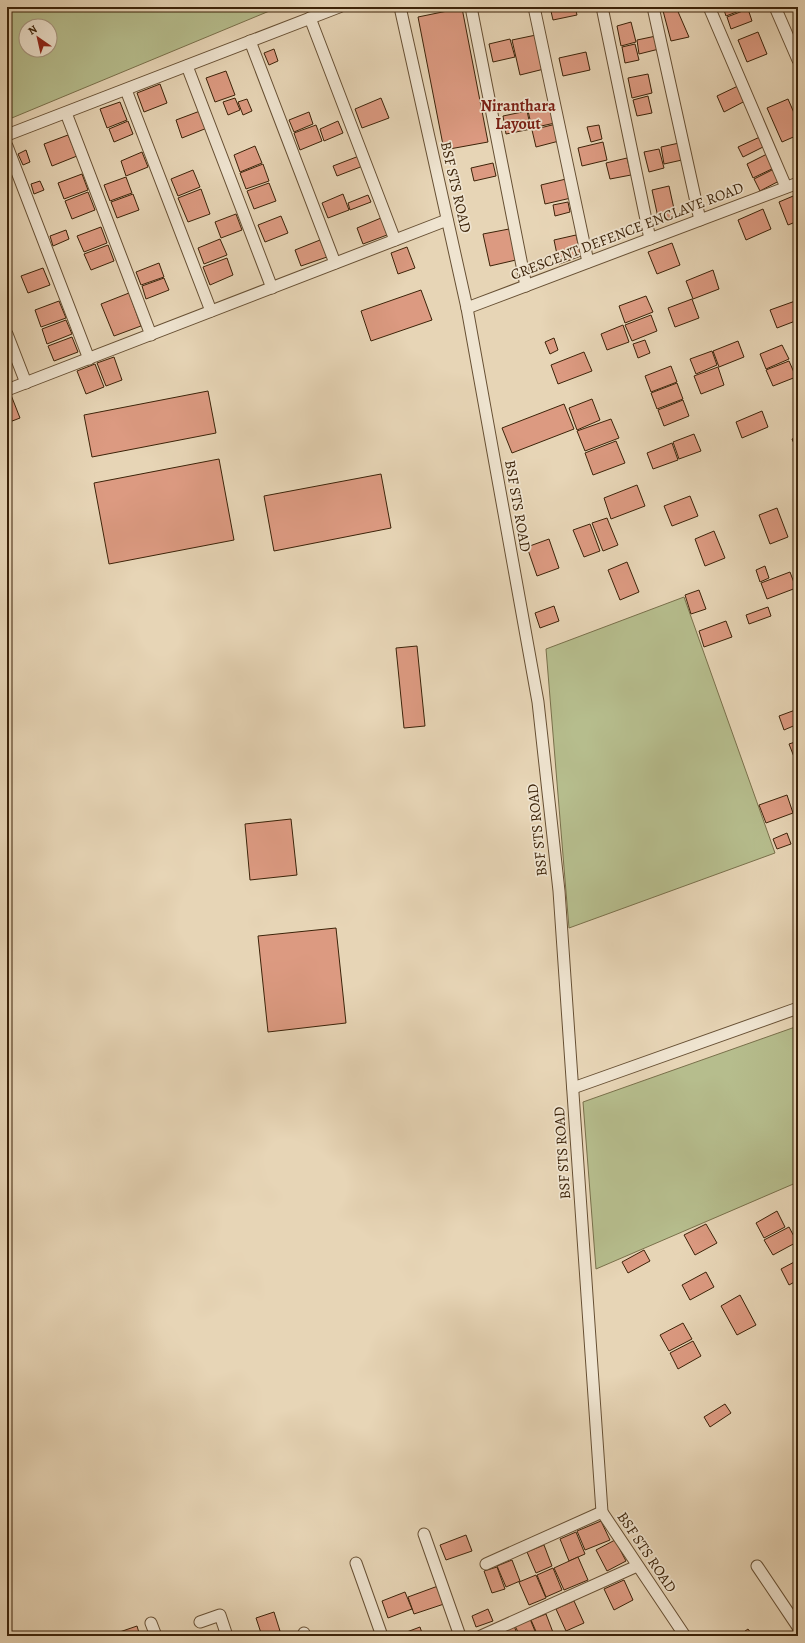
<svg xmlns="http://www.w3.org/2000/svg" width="805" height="1643" font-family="Alegreya,serif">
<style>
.green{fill:#b6bd8d;stroke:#79704b;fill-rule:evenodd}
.building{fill:#dc9a81;stroke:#3c2309}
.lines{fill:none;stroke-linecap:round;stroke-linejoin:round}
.minor-casing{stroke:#675034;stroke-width:13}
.minor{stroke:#efe4d0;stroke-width:11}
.labels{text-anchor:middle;stroke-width:3.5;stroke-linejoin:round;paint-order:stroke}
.street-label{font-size:15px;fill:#3c2309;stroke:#efe4d0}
.neighbourhood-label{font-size:16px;font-weight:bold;fill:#7a1f14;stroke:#efe4d0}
</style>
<rect width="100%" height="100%" fill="#e7d5b6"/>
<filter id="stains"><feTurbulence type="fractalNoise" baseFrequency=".005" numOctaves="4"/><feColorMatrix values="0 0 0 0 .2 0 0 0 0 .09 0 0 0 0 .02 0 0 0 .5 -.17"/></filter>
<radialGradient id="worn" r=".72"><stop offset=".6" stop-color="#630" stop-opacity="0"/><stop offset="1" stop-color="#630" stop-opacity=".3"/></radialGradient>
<g class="green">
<path d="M7,7H279L7,120ZM26,26H50V50H26Z"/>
<polygon points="684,597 775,853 569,928 546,649"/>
<polygon points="798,1026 798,1182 596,1269 583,1102"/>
</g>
<g class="building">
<polygon points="550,7 575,7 577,15 553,20"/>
<polygon points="662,7 676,7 689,37 671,41"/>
<polygon points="723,7 746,7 747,8 726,16"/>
<polygon points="462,8 488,142 444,150 418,17"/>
<polygon points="748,9 752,21 731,29 727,17"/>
<polygon points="631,22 636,42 621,46 617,26"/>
<polygon points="758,32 767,54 747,62 738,40"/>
<polygon points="536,35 544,69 520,75 512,40"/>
<polygon points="656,36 659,49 639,54 637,40"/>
<polygon points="510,39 515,57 493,62 489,44"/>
<polygon points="635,44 639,60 625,63 622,47"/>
<polygon points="274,49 278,61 269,65 264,53"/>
<polygon points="586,52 590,70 563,76 559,58"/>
<polygon points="226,71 235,95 215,102 206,78"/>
<polygon points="648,74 652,93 632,98 628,78"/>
<polygon points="160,84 167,103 144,112 137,93"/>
<polygon points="740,85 747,100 724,112 717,96"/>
<polygon points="648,96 652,113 637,116 633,100"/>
<polygon points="235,98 240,110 228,115 223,102"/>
<polygon points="381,98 389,118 362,128 355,109"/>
<polygon points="247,99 252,111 243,115 238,102"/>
<polygon points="788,99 798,122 798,135 782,142 767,108"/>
<polygon points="120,102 127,120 107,128 100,109"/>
<polygon points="551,106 555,123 532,128 528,111"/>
<polygon points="200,111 207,128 182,138 176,120"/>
<polygon points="527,111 531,129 506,134 503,116"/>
<polygon points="309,112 313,124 294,132 289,120"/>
<polygon points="128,121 133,134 114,142 109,129"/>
<polygon points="338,121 343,133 324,141 320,129"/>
<polygon points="556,124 559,141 536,147 532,130"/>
<polygon points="316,125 322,141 300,150 294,133"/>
<polygon points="599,125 602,139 591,142 587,127"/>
<polygon points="68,135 77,156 52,166 44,144"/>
<polygon points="762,136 767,145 743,157 738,147"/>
<polygon points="603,142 607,160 582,166 578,148"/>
<polygon points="679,143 682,160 664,164 661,147"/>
<polygon points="255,146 262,163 240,172 234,155"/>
<polygon points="659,149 664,168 649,172 644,152"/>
<polygon points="26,150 30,162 23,165 18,154"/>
<polygon points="142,152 148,167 126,176 121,161"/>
<polygon points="769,153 776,167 753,178 747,164"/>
<polygon points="359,156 363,166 337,176 333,166"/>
<polygon points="627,158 631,175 610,179 606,163"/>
<polygon points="493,163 496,176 474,181 471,168"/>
<polygon points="263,164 269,181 246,189 240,173"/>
<polygon points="776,168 781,180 760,191 754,179"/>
<polygon points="193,170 200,187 178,196 171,179"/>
<polygon points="82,174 88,190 64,199 58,183"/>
<polygon points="126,177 132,193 110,201 104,185"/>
<polygon points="566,179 571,198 545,204 541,185"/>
<polygon points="40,181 44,190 34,194 31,184"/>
<polygon points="269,183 276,201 254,209 247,191"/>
<polygon points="669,186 676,218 659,222 652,190"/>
<polygon points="201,189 210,214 188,222 178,198"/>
<polygon points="88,192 95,210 72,219 65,201"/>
<polygon points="133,194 139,210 117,218 111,202"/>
<polygon points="343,194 349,210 328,218 322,203"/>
<polygon points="798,194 798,221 788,225 779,202"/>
<polygon points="368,195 371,202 350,210 348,203"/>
<polygon points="568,202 570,212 555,216 553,205"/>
<polygon points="763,209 771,229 746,240 738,220"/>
<polygon points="236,214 242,230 221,238 215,222"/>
<polygon points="281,216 288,233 265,242 258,225"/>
<polygon points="381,218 387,235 363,244 357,228"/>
<polygon points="101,227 107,243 84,252 77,236"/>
<polygon points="509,229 516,260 490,266 483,234"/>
<polygon points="66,230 69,239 53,246 50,236"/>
<polygon points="576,235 581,256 559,264 554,240"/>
<polygon points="220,239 227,255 204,264 198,248"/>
<polygon points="320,240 327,257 301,266 295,250"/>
<polygon points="672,243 680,265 657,274 648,252"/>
<polygon points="108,245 114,261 91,270 84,254"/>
<polygon points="407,247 415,268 398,274 391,253"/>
<polygon points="227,258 233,275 210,285 203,267"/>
<polygon points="159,263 164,277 141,285 136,272"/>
<polygon points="43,268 50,285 28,293 21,276"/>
<polygon points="713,270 719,289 693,299 686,281"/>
<polygon points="164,278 169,290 146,299 142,286"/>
<polygon points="421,290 432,320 371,341 361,311"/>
<polygon points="129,293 141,326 114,336 101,304"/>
<polygon points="646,296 653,312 625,323 619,306"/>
<polygon points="692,299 699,318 675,327 668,308"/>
<polygon points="798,300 798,320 777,328 770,310"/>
<polygon points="59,301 66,318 41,327 35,310"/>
<polygon points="651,315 657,331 632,341 625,325"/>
<polygon points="66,320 72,334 47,344 42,329"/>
<polygon points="623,325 629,342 607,350 601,334"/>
<polygon points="72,337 78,352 54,361 48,346"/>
<polygon points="554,338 558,350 550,354 545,342"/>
<polygon points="645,340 650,353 638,358 633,344"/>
<polygon points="738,341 744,357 719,367 713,351"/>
<polygon points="782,345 789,359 766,369 760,354"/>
<polygon points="712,351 717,365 696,374 690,359"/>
<polygon points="584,352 592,371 558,384 551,365"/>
<polygon points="114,357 122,380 106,386 97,363"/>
<polygon points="789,361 796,377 773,386 766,370"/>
<polygon points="95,364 104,387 86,394 77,371"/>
<polygon points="671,366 677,382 651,392 645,376"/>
<polygon points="718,367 724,385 701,394 694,376"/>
<polygon points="677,383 683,399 657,409 651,393"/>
<polygon points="208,391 216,433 92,457 84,415"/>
<polygon points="11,395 20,418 7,423 7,396"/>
<polygon points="592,399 600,420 577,430 569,408"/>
<polygon points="683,400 689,416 664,426 658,410"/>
<polygon points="564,404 574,429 512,453 502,428"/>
<polygon points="762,411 768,427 742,438 736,422"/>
<polygon points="611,419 619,438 585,451 577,431"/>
<polygon points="694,434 701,451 679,459 673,442"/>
<polygon points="798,437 798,453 792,439"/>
<polygon points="616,441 625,463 593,475 585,453"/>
<polygon points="672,443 678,460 653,469 647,453"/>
<polygon points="219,459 234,540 109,564 94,483"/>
<polygon points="381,474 391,528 274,551 264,496"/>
<polygon points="637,485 645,506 611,519 604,498"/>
<polygon points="690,496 698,516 672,526 664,506"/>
<polygon points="777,508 788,537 770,544 759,515"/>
<polygon points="607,518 618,545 603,551 592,523"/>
<polygon points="590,524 600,551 584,557 573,530"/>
<polygon points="714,531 725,558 705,566 695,539"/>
<polygon points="549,539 559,568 537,576 527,547"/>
<polygon points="627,562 639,592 620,600 608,570"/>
<polygon points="765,566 769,578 760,582 756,570"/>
<polygon points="790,572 796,588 767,599 761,583"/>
<polygon points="699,590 706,609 691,614 685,595"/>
<polygon points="554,606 559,621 540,628 535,613"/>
<polygon points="768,607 771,616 749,624 746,615"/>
<polygon points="726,621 732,637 704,647 699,631"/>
<polygon points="417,646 425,726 404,728 396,648"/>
<polygon points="798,709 798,724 784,730 779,716"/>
<polygon points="798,741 798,761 796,762 789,744"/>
<polygon points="787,795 793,813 766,823 759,805"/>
<polygon points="291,819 297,875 250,880 245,824"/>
<polygon points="787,833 791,844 777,849 773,839"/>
<polygon points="336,928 346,1023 268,1032 258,936"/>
<polygon points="777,1211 785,1227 764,1238 756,1223"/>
<polygon points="706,1224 717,1243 695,1255 684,1235"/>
<polygon points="789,1227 797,1242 773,1255 764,1240"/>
<polygon points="644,1250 650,1261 628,1273 622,1262"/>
<polygon points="798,1260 798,1280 789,1285 781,1269"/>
<polygon points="706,1272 714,1287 690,1300 682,1285"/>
<polygon points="740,1295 756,1325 737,1335 721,1306"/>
<polygon points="683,1323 692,1339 669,1351 660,1335"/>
<polygon points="693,1341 701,1356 678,1369 670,1353"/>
<polygon points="725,1404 731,1413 710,1427 704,1417"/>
<polygon points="601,1521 610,1540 585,1550 577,1531"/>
<polygon points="576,1532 585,1554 569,1561 560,1539"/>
<polygon points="466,1535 472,1551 446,1560 440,1545"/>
<polygon points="615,1540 626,1561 607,1571 596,1550"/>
<polygon points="544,1545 552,1566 536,1573 527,1552"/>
<polygon points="578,1557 588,1580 564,1590 554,1568"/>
<polygon points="512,1560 520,1581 506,1587 497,1566"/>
<polygon points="497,1567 505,1589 492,1593 484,1571"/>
<polygon points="553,1568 562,1590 546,1597 537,1575"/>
<polygon points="536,1575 546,1598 529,1605 519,1582"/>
<polygon points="624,1580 633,1600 614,1610 604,1589"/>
<polygon points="438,1586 444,1604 414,1614 408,1597"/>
<polygon points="405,1592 412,1609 388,1618 382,1601"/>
<polygon points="574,1601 584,1623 566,1631 556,1609"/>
<polygon points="488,1609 493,1621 476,1627 472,1616"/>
<polygon points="274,1612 280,1631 262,1636 256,1618"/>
<polygon points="546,1614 554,1635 538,1636 531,1620"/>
<polygon points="530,1619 537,1636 520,1636 515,1626"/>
<polygon points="137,1626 140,1636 108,1636"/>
<polygon points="514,1626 518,1636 497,1636 497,1634"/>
<polygon points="420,1627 423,1636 396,1636"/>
<polygon points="748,1629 753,1636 738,1636"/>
</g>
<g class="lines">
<defs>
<g id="minor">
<polyline points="400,7 467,308 538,702 559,891 602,1512 685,1636"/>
<polyline points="471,7 526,286"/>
<polyline points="534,7 588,262"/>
<polyline points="602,7 650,239"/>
<polyline points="653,7 700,220"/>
<polyline points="709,7 786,187"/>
<polyline points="775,7 798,60"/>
<polyline points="310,18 395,240"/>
<polyline points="250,41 335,263"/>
<polyline points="187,66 272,288"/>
<polyline points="126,90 211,311"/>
<polyline points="66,113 151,335"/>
<polyline points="7,135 339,7"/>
<polyline points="7,146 89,359"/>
<polyline points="467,308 798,183"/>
<polyline points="7,334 26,383"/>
<polyline points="7,390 447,220"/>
<polyline points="573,1088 798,1008"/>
<polyline points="424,1534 460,1636"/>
<polyline points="356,1563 382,1636"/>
<polyline points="486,1564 602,1512"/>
<polyline points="757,1566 798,1627"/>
<polyline points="200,1622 220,1615 227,1636"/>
<polyline points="151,1623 156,1636"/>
<polyline points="304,1633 305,1636"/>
<polyline points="481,1636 637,1566"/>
</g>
</defs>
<use href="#minor" class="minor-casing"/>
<use href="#minor" class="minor"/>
</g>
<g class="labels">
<g class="street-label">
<text transform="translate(456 187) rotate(77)" y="5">BSF STS ROAD</text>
<text transform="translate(627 231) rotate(-21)" y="5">CRESCENT DEFENCE ENCLAVE ROAD</text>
<text transform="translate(518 506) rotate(80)" y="5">BSF STS ROAD</text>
<text transform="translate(537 830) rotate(-96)" y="5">BSF STS ROAD</text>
<text transform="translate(562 1153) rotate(-94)" y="5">BSF STS ROAD</text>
<text transform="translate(647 1552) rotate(56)" y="5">BSF STS ROAD</text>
</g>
<g class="neighbourhood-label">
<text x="518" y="111">Niranthara<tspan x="518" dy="18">Layout</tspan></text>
</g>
</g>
<rect width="805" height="1643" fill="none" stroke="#e7d5b6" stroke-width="24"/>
<rect x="8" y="8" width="789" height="1627" fill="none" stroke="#3c2309" stroke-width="2"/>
<rect x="12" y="12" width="781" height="1619" fill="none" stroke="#3c2309"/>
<g transform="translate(38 38) rotate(326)"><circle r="19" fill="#efe4d0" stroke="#a79780"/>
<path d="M0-3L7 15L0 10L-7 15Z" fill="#8f2418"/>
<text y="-6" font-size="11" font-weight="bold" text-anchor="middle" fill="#3c2309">N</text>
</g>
<rect width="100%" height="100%" filter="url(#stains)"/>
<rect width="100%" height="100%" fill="url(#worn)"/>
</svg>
